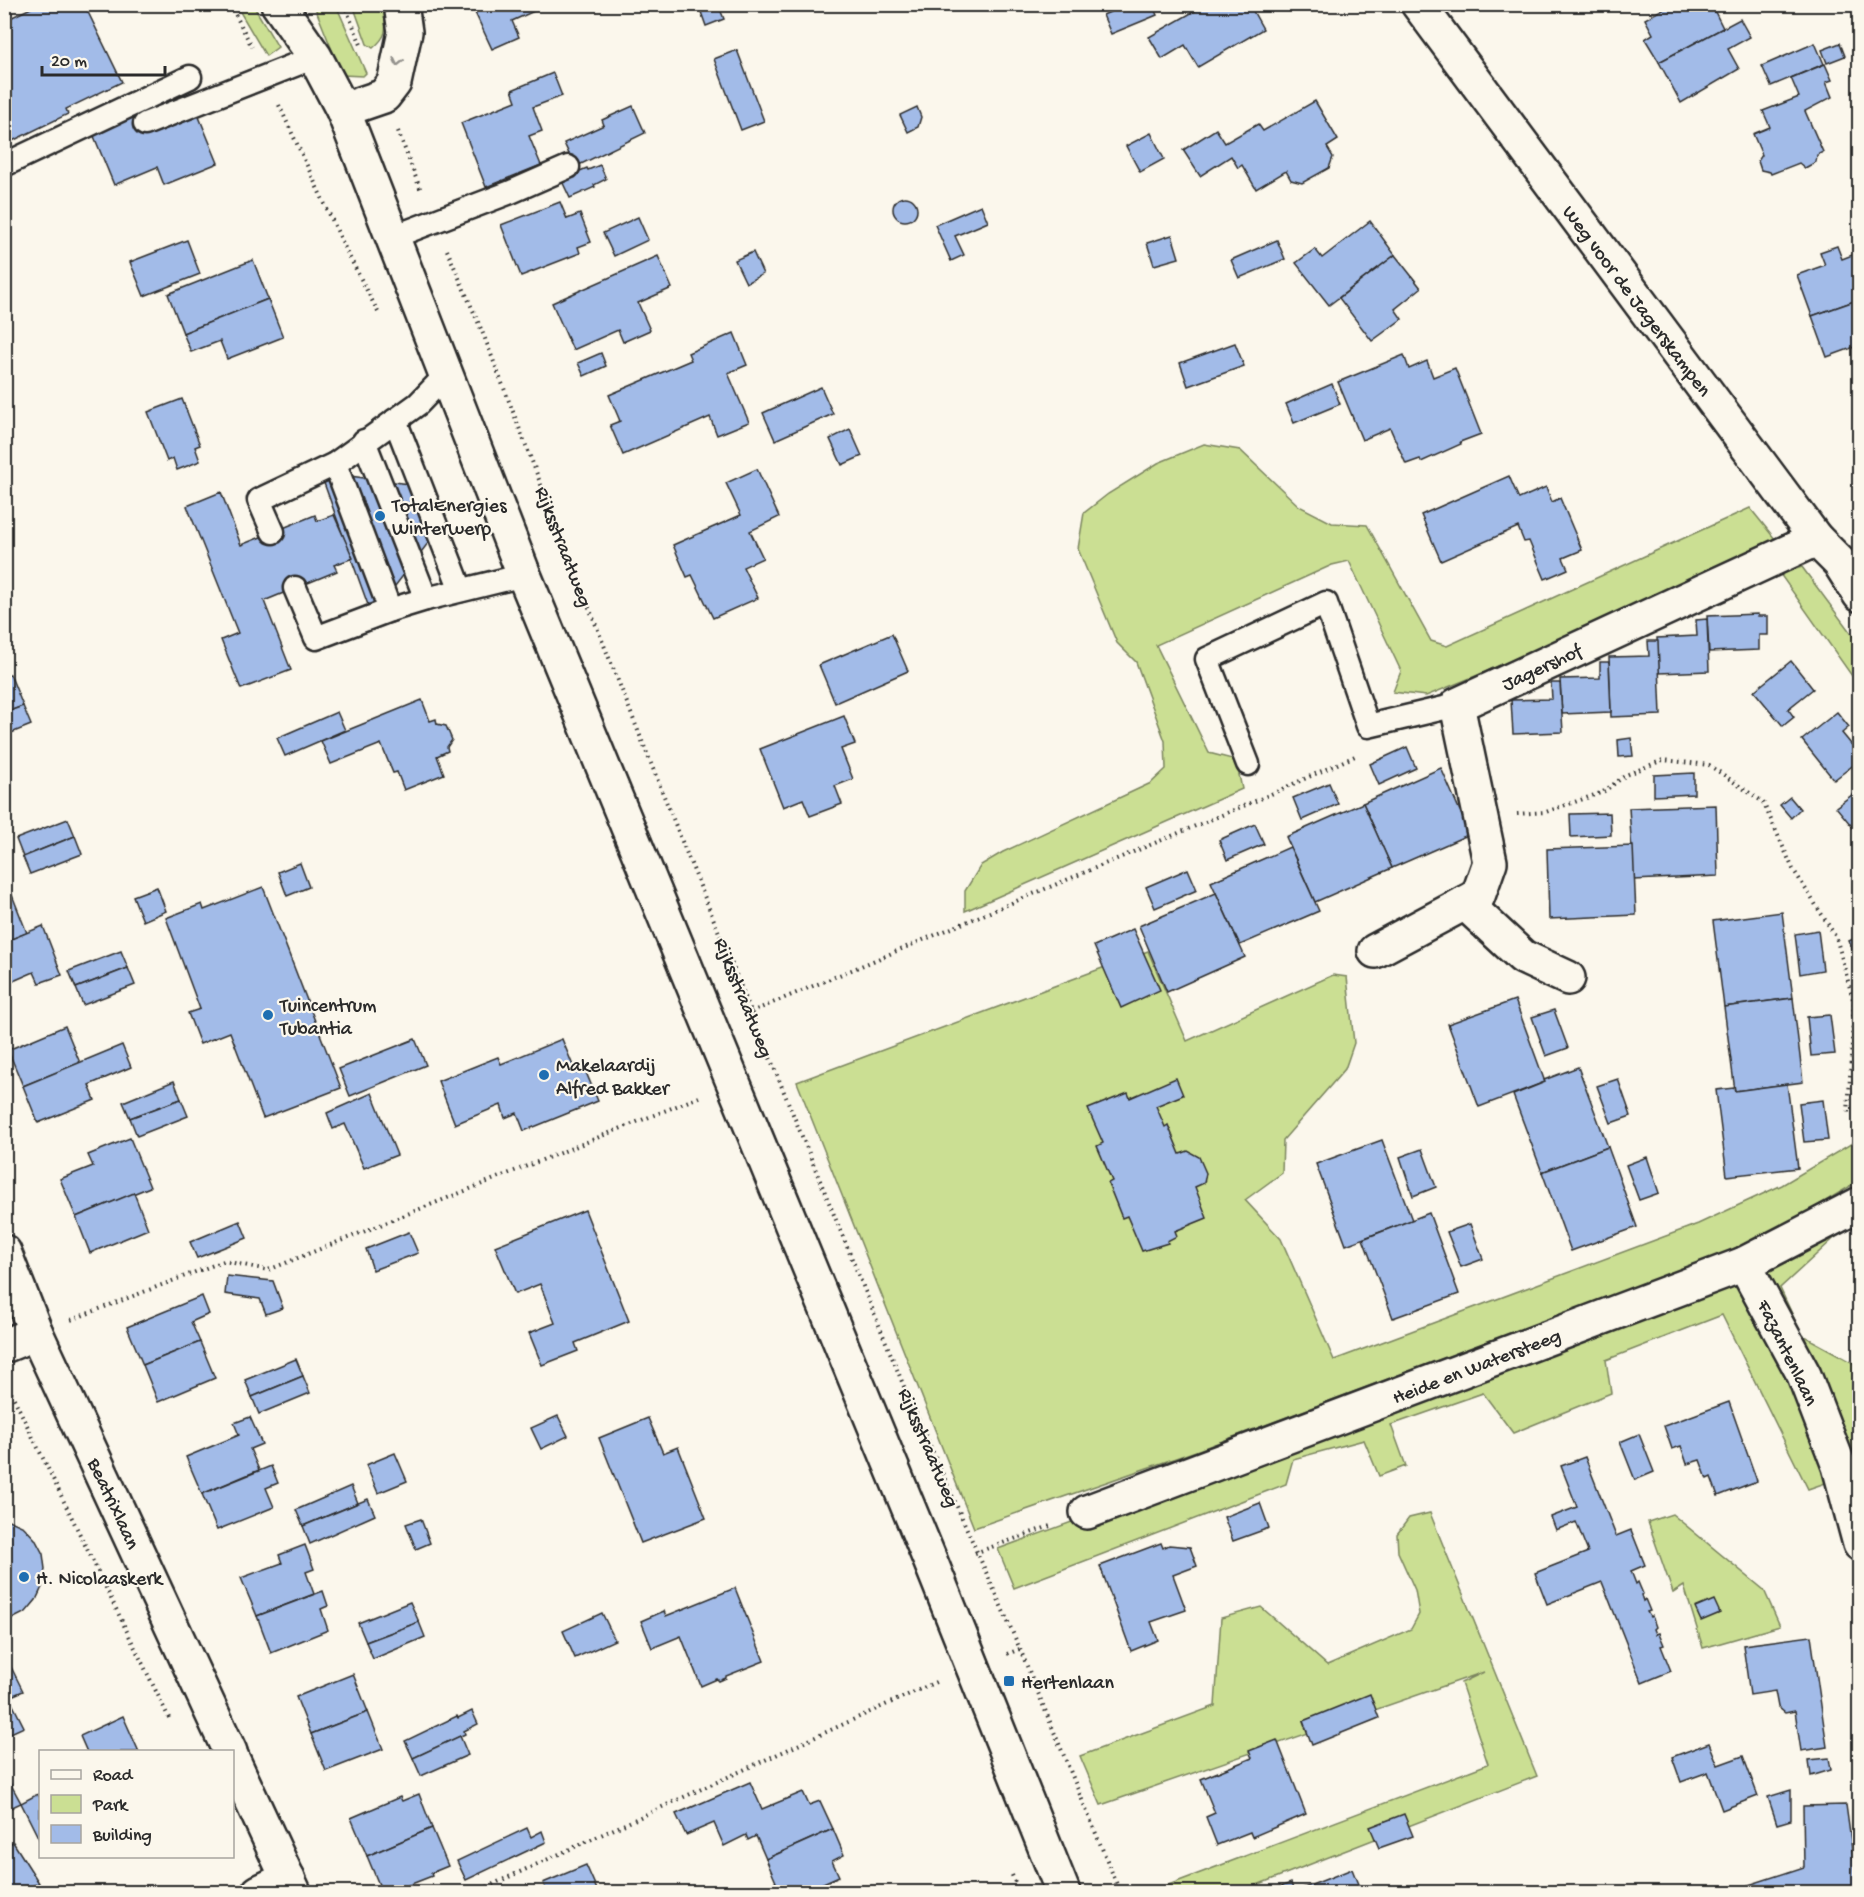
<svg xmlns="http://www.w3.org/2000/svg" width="1864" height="1897" font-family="'Gochi Hand',sans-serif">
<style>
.green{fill:#cbdf93;stroke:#7b855f;stroke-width:1.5}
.building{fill:#a2bbe8;stroke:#2b2b2b;stroke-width:1.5}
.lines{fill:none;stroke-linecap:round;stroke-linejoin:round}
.lane-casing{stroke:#2b2b2b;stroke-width:27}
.street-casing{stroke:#2b2b2b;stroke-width:38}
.secondary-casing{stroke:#2b2b2b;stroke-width:38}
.path{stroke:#2b2b2b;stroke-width:4;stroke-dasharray:1.5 4.5;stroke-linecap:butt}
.lane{stroke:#fbf7ec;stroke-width:22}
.street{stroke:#fbf7ec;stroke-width:33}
.secondary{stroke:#fbf7ec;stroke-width:33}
.oneway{stroke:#93918c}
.poi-dot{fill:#1f6fb2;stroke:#fbf7ec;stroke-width:2}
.labels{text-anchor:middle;stroke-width:4.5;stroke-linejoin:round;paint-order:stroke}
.street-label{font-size:20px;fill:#2b2b2b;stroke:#fbf7ec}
.poi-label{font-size:20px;fill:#2b2b2b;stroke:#fbf7ec;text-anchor:start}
</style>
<rect width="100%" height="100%" fill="#fbf7ec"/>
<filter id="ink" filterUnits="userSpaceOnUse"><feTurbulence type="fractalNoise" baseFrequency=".0167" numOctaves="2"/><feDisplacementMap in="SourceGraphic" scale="12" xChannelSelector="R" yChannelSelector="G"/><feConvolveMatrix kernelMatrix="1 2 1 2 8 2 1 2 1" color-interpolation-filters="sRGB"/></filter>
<g filter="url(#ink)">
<g class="green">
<polygon points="236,5 253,5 278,47 266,56"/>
<polygon points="314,5 336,5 366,73 363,76 342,75"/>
<path d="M353,5H383C385,26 391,33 373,48L367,44Z"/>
<polygon points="1204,444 1240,450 1299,506 1332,523 1367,525 1431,641 1447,646 1750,508 1775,539 1765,550 1478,675 1426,696 1393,692 1401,671 1349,561 1332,565 1156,645 1209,753 1236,760 1242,789 965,911 965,891 981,865 1003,852 1151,783 1166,769 1165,741 1136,662 1117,643 1078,549 1084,513 1108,494 1158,463"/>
<polygon points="1802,567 1859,644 1859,686 1780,574"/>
<polygon points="1148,951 1187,1041 1333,975 1347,977 1354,1043 1345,1069 1283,1140 1282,1173 1245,1200 1281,1239 1334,1360 1698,1224 1782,1185 1859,1139 1859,1181 1777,1230 1704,1264 1503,1336 1196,1451 974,1528 797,1082"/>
<polygon points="1843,1230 1780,1288 1802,1335 1859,1366 1859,1490 1831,1481 1808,1489 1722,1315 1606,1360 1611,1393 1513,1433 1483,1393 1391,1425 1406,1466 1379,1476 1364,1440 1293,1459 1286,1484 1014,1588 998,1549 1383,1408"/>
<polygon points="1430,1513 1537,1776 1239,1892 1150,1892 1488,1764 1461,1683 1484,1672 1101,1805 1080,1756 1215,1706 1221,1618 1261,1607 1327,1665 1411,1629 1419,1614 1415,1590 1398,1552 1397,1534 1409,1518"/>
<polygon points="1672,1514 1764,1590 1780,1626 1703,1648 1684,1586 1673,1593 1648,1522"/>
</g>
<g class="building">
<polygon points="39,4 84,4 122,82 66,109 68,114 4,145 4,21"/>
<polygon points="471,4 539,4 541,8 512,21 519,37 492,49"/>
<polygon points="718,4 724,19 706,26 701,12"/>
<polygon points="1129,4 1152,4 1157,15 1111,34 1103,15"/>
<polygon points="1207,4 1249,4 1263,29 1198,67 1185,45 1162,59 1149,37"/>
<polygon points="1672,4 1711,4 1723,28 1659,62 1645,39 1653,34 1645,19"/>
<polygon points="1740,19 1750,37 1728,49 1739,69 1681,103 1659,62"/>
<polygon points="1815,43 1824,64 1771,86 1762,66"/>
<polygon points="1840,43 1845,56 1827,63 1822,50"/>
<polygon points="737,50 764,121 741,130 714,59"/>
<polygon points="1825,64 1832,80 1826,82 1832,97 1805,111 1823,152 1817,155 1816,162 1805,168 1799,163 1771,174 1770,172 1761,170 1758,161 1762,155 1753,134 1770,127 1763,111 1799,97 1791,78"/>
<polygon points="553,73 562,96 533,107 542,131 529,136 541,165 486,187 461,123 516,101 512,90"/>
<polygon points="1315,101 1338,140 1327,147 1333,157 1329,168 1302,183 1291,180 1286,171 1256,189 1242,165 1238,168 1231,156 1200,176 1183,150 1216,129 1225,143 1258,124 1263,131"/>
<polygon points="633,106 645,133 575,167 564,143 604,125 602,120"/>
<polygon points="917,107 921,117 918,127 908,132 900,115"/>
<polygon points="135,110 144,133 197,112 218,163 164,185 157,167 114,185 91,129"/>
<polygon points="1151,133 1164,159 1140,172 1126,146"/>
<polygon points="600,165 606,179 594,185 595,187 570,198 561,179 587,168 588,170"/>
<circle cx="905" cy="209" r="12"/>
<polygon points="560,202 567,219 580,214 591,242 578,247 580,253 521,276 501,225"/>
<polygon points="981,205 988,222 955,236 964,255 951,261 935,225"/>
<polygon points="638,217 648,240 614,256 603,233"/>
<polygon points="1370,221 1395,255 1329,305 1296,263 1315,249 1322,258"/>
<polygon points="1172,235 1179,258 1154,265 1147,243"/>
<polygon points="187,240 200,274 144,296 130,262"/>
<polygon points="1277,240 1285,259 1239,278 1231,260"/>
<polygon points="1837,246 1842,259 1860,252 1860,299 1812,316 1797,275 1825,265 1820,252"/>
<polygon points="753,252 763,274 746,283 735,260"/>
<polygon points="1395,255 1421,288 1395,309 1402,319 1372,341 1339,298"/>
<polygon points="658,256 672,288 638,303 650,330 623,342 618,330 573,350 552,303"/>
<polygon points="253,260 268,299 183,333 168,294"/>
<polygon points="268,299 283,337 227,359 220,341 191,352 183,333"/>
<polygon points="1860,299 1860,345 1827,357 1812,316"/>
<polygon points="734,333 747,365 728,373 749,422 717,435 710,417 623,455 610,425 620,421 609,395 691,360 688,353"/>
<polygon points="1235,343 1244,366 1188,386 1180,363"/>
<polygon points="601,353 606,366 584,376 578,363"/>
<polygon points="1404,355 1409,369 1427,361 1433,377 1455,368 1481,434 1460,442 1461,444 1421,462 1420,459 1406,464 1390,428 1362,440 1338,382"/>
<polygon points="1332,384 1340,404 1294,423 1286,404"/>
<polygon points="821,387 833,414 775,440 763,413"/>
<polygon points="182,399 200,445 195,447 200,461 177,470 173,458 167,461 148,412"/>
<polygon points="850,429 862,456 842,465 830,439"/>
<polygon points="757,469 779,517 750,531 763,558 743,567 758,598 713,618 692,575 687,577 673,545 741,515 726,483"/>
<polygon points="320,472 409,484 432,538 372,616"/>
<polygon points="1509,476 1519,499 1546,487 1552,502 1560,498 1582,550 1563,558 1568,569 1545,579 1529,541 1524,542 1518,527 1441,561 1421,515"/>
<polygon points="221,492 241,545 315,515 317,521 334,515 353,558 334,565 337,571 264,601 291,670 241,689 221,640 238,633 187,506"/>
<polygon points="1758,614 1758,616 1768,616 1768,635 1759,635 1759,650 1709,652 1707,616"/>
<polygon points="1707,619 1709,671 1659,673 1657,638 1697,636 1696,620"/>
<polygon points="892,634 908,671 835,703 819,665"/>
<polygon points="1648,641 1658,641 1661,715 1611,717 1609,657 1649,656"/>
<polygon points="1791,661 1813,689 1788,709 1794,717 1783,726 1754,691"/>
<polygon points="1600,662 1609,662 1611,712 1562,714 1560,679 1600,678"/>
<polygon points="10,674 23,706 4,713 4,677"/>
<polygon points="1551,683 1560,683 1563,732 1513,734 1511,700 1552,699"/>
<polygon points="422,700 430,721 436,719 437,724 446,726 452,740 447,747 448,751 437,756 444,774 404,790 397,772 393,773 381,744 331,764 321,741"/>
<polygon points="23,706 31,725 4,736 4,713"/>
<polygon points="337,712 345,730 285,756 277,738"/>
<polygon points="1837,712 1849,727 1842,733 1860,755 1860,760 1834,780 1802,740"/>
<polygon points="844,716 855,744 841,749 853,779 835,786 842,804 810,816 803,799 783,807 760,749"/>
<polygon points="1631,738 1633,756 1619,757 1618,740"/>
<polygon points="1407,747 1416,768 1379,785 1370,764"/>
<polygon points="1441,768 1470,834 1392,868 1363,803"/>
<polygon points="1694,773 1694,794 1654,796 1654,775"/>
<polygon points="1329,783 1338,804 1302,820 1293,798"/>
<polygon points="1860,789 1860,836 1836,807"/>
<polygon points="1790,797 1800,809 1791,818 1780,805"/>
<polygon points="1363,803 1392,868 1315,902 1286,837"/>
<polygon points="1716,805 1718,876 1634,880 1629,808"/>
<polygon points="1610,813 1611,835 1571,837 1570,814"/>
<polygon points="68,819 75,836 23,857 16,839"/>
<polygon points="1255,824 1264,844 1227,860 1219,840"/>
<polygon points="75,836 82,854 30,874 23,857"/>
<polygon points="1633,846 1636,915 1549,919 1547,849"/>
<polygon points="1290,847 1319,911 1240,945 1211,882"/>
<polygon points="300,863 309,887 287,896 278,872"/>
<polygon points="1188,869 1197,890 1155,908 1146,887"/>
<polygon points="157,887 166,911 143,921 133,896"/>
<polygon points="263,887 341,1088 263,1118 230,1032 200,1044 188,1013 200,1009 166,918 202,904 204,910"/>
<polygon points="1216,893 1245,957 1167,992 1139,926"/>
<polygon points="12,895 27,933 4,942 4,898"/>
<polygon points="1782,912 1793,998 1724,1007 1713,921"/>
<polygon points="43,926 62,975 39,983 34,972 4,985 4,942"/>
<polygon points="1133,929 1160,990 1121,1008 1094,946"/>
<polygon points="1818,930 1823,970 1800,974 1795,934"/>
<polygon points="1860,936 1860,950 1854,953 1849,941"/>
<polygon points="121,951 128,968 76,988 69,971"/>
<polygon points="128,968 135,985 83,1005 76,988"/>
<polygon points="1793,998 1803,1082 1735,1091 1724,1007"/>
<polygon points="1515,1000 1545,1082 1479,1107 1448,1024"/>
<polygon points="1554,1010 1568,1048 1546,1056 1532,1017"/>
<polygon points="1830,1015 1835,1054 1811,1056 1807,1017"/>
<polygon points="65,1026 80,1063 23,1086 8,1050"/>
<polygon points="415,1039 426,1065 350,1096 339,1069"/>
<polygon points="562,1039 576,1073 585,1070 598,1101 524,1131 517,1113 505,1118 501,1105 455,1124 438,1081 498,1057 501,1064"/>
<polygon points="122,1045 131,1067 89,1085 95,1100 38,1123 23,1086"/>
<polygon points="1578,1067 1608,1147 1542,1172 1513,1095 1545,1082 1544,1080"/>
<polygon points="1176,1078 1183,1095 1156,1106 1165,1127 1168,1125 1180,1154 1188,1151 1199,1157 1206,1173 1204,1183 1195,1187 1207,1218 1175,1231 1177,1236 1167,1241 1168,1243 1142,1251 1127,1216 1122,1218 1108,1183 1112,1181 1097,1146 1103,1143 1088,1109 1128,1093 1130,1098"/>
<polygon points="1618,1079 1631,1116 1611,1123 1597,1086"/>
<polygon points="174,1081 181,1099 130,1118 123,1102"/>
<polygon points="1787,1084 1798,1168 1727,1176 1716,1090 1734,1088 1735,1091"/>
<polygon points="372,1093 397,1155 364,1168 345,1124 333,1129 327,1113"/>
<polygon points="181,1099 188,1116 137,1136 130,1118"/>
<polygon points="1823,1100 1828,1140 1804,1142 1799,1103"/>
<polygon points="130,1138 150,1187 76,1217 60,1179 93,1166 88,1155"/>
<polygon points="1382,1140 1412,1220 1346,1245 1316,1164"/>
<polygon points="1608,1147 1637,1227 1571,1251 1542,1172"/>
<polygon points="1422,1149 1436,1187 1413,1196 1400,1157"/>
<polygon points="1647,1157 1659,1193 1639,1200 1626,1165"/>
<polygon points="134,1193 148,1229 90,1253 76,1217"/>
<polygon points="585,1210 629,1321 575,1343 578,1351 542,1365 529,1333 555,1323 540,1284 515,1294 495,1246"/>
<polygon points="1429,1213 1459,1294 1393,1318 1363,1239"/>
<polygon points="240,1221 247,1238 197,1258 190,1242"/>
<polygon points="1470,1224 1483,1259 1461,1267 1447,1232"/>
<polygon points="409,1232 418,1253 373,1270 366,1249"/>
<polygon points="227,1276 273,1281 283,1308 266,1314 260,1299 225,1294"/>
<polygon points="202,1296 209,1314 191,1322 200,1342 143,1365 127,1327"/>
<polygon points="200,1342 215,1378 158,1402 143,1365"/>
<polygon points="296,1359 303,1376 252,1397 245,1380"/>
<polygon points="303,1376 310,1393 259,1414 252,1397"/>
<polygon points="1729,1402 1757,1481 1718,1496 1711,1477 1707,1479 1700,1460 1687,1464 1681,1446 1672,1449 1664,1426"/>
<polygon points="558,1416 568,1436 541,1449 531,1428"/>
<polygon points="250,1417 262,1444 250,1449 259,1470 202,1494 186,1457 239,1435 234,1423"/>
<polygon points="648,1418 663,1453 678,1447 706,1518 641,1543 599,1438"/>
<polygon points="1639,1434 1654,1472 1635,1480 1620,1442"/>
<polygon points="395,1453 407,1481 378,1493 366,1465"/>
<polygon points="1585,1457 1616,1536 1631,1530 1645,1565 1631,1571 1636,1584 1638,1582 1643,1594 1641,1595 1643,1601 1645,1599 1650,1611 1647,1612 1650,1617 1652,1616 1656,1627 1654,1629 1656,1634 1659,1633 1664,1645 1661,1646 1671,1671 1642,1683 1602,1582 1547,1604 1535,1573 1588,1552 1576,1522 1556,1530 1551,1517 1577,1507 1561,1466"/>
<polygon points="271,1466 278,1483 266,1488 274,1507 217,1530 202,1494"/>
<polygon points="351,1486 358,1503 303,1526 296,1510"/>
<polygon points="368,1499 375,1515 310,1544 303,1526"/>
<polygon points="1260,1503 1269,1528 1233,1541 1224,1517"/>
<polygon points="4,1518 24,1527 35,1539 43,1554 45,1569 43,1585 36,1600 26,1612 4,1623"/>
<polygon points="421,1519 430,1543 416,1549 406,1524"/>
<polygon points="1161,1543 1163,1548 1169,1545 1190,1547 1197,1566 1173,1575 1186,1610 1151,1622 1158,1640 1131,1651 1100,1566"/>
<polygon points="305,1545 314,1569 306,1572 314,1594 257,1616 241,1578 282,1563 279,1555"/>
<polygon points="735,1588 764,1661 726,1676 726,1678 719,1681 717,1679 701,1686 681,1636 652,1648 641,1621 664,1611 666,1616"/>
<polygon points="323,1591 328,1606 321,1609 328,1630 271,1653 257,1616"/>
<polygon points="1714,1600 1720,1613 1701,1621 1695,1608"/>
<polygon points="410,1602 419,1622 366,1642 358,1623"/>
<polygon points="602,1613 615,1640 575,1658 563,1631"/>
<polygon points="419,1622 425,1637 373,1659 366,1642"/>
<polygon points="1811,1636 1827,1747 1801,1751 1795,1711 1785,1713 1778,1707 1775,1691 1750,1695 1743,1645"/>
<polygon points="11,1667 23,1691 9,1697 24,1727 4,1736 4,1670"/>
<polygon points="353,1674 368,1712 311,1734 296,1697"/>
<polygon points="1370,1694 1379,1718 1312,1745 1303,1721"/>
<polygon points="472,1711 478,1724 464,1731 465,1734 413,1758 405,1741 457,1716 458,1718"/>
<polygon points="368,1712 383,1749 326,1771 311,1734"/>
<polygon points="123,1716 139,1752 87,1752 80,1736"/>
<polygon points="460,1736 468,1755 421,1776 413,1758"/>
<polygon points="1277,1740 1306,1814 1252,1837 1250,1832 1217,1845 1206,1817 1215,1813 1201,1779 1252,1758 1249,1751"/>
<polygon points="1709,1743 1718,1765 1743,1756 1758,1796 1722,1810 1708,1772 1681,1782 1672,1757"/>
<polygon points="1829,1758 1831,1770 1811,1776 1809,1760"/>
<polygon points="4,1772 21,1803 4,1811"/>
<polygon points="750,1782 762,1809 803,1792 809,1805 820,1801 833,1829 766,1859 756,1836 748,1840 746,1835 724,1846 714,1823 686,1835 676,1814"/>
<polygon points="1791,1790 1791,1820 1777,1824 1768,1797"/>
<polygon points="38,1794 40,1798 40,1841 21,1803"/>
<polygon points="419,1794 432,1828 367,1856 351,1818 400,1797 402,1801"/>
<polygon points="1846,1805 1858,1892 1727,1892 1804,1867 1803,1806"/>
<polygon points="1404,1814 1413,1836 1379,1848 1370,1827"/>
<polygon points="432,1828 448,1866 431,1873 432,1876 391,1892 382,1892 367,1856"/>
<polygon points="527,1828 531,1837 542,1831 546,1842 466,1880 457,1861"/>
<polygon points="833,1829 844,1855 832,1861 839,1876 803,1892 753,1892 776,1882 766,1859"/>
<polygon points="13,1842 39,1883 29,1887 32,1892 4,1892 4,1846"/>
<polygon points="586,1865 598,1892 547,1892 543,1883"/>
<polygon points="1352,1869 1361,1892 1267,1892 1291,1883 1294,1892"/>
<polygon points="1704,1887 1707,1892 1679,1892"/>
</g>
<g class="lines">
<defs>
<g id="lane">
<polyline points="145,124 315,57"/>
<polyline points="4,165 190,77"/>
<polyline points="393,237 511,192 568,167"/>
<polyline points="395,420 461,590"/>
<polyline points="364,441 426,599"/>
<polyline points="335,464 390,610"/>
<polyline points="273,532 259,500 335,464 418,404 447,374"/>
<polyline points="295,588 316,638 390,610 426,599 524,575"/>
<polyline points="1248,764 1207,659 1326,603 1368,726 1457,705"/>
</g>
<g id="street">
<polyline points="1418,4 1816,539 1839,562 1860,595"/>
<polyline points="343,110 384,96 394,83 405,32 401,4"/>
<polyline points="1465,903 1523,957 1568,978"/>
<polyline points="1375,951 1478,896 1490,862 1457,705 1816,539"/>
<polyline points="4,1252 36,1333 230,1752"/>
<polyline points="1744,1264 1804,1375 1839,1466 1860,1544"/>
<polyline points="4,1346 36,1333"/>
<polyline points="1087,1512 1744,1264 1860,1204"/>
<polyline points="232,1758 294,1892"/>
<polyline points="259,1892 288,1878"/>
</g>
<polyline id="secondary" points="278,4 315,57 343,110 524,575 930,1560 1063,1892"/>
</defs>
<use href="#lane" class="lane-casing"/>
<use href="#street" class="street-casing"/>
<use href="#secondary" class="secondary-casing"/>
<g class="path">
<polyline points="230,4 252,47"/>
<polyline points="344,4 362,47"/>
<polyline points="279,105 346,250 378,312"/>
<polyline points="398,131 421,191"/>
<polyline points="447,250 484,336 561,537 689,859 905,1389 1020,1649 1120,1892"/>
<polyline points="1517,814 1546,812 1603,792 1626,775 1663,760 1709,765 1763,802 1793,869 1836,937 1854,1003 1848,1113"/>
<polyline points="751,1012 1260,799 1355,756"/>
<polyline points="71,1320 224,1261 268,1270 699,1097"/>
<polyline points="6,1382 169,1718"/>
<polyline points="975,1553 1053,1525"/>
<polyline points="1007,1654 1020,1649"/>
<polyline points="1012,1875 1019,1892"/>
<polyline points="476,1892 938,1681"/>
</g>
<use href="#lane" class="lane"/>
<use href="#street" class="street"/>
<use href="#secondary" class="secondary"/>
</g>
<defs><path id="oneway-chevron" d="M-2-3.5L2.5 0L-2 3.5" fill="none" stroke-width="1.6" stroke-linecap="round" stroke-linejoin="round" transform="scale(1.5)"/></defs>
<use class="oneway" href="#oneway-chevron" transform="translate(398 62) rotate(103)"/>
</g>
<g class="poi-dot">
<circle cx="380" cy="516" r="6"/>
<circle cx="268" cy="1015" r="6"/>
<circle cx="544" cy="1075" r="6"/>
<circle cx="24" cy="1577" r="6"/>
<rect x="1003" y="1675" width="12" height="12" rx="3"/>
</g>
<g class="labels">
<g class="street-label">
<text transform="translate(1638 300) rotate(53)" y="7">Weg voor de Jagerskampen</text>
<text transform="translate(565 546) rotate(69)" y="7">Rijksstraatweg</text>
<text transform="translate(1541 666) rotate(-25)" y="7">Jagershof</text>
<text transform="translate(745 997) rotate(68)" y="7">Rijksstraatweg</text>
<text transform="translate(1789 1352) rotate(64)" y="7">Fazantenlaan</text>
<text transform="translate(1476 1365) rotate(-21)" y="7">Heide en Watersteeg</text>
<text transform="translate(930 1447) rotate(67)" y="7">Rijksstraatweg</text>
<text transform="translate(115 1503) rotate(65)" y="7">Beatrixlaan</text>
</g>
<g class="poi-label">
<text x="392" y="511">TotalEnergies<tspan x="392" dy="23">Winterwerp</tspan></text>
<text x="280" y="1011">Tuincentrum<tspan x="280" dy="23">Tubantia</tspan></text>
<text x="556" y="1071">Makelaardij<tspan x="556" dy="23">Alfred Bakker</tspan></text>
<text x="36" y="1584">H. Nicolaaskerk</text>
<text x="1021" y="1688">Hertenlaan</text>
</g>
</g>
<rect width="1864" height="1897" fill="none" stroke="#fbf7ec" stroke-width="24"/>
<rect x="12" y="12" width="1840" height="1873" fill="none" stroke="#2b2b2b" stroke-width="2" filter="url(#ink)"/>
<rect x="39" y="1750" width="195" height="108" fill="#fbf7ec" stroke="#a8a59f" stroke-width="1.5"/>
<rect x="51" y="1770" width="30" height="9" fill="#fbf7ec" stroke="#a8a59f" stroke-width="1.5"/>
<text x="93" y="1780" font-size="18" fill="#2b2b2b">Road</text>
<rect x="51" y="1795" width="30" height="18" fill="#cbdf93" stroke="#a8a59f" stroke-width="1.5"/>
<text x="93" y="1810" font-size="18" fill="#2b2b2b">Park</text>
<rect x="51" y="1825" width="30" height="18" fill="#a2bbe8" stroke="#a8a59f" stroke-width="1.5"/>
<text x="93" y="1840" font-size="18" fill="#2b2b2b">Building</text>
<path d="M42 66v9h123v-9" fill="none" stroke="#2b2b2b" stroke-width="3"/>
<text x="51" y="66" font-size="18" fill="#2b2b2b" stroke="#fbf7ec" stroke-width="4.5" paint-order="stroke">20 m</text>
</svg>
